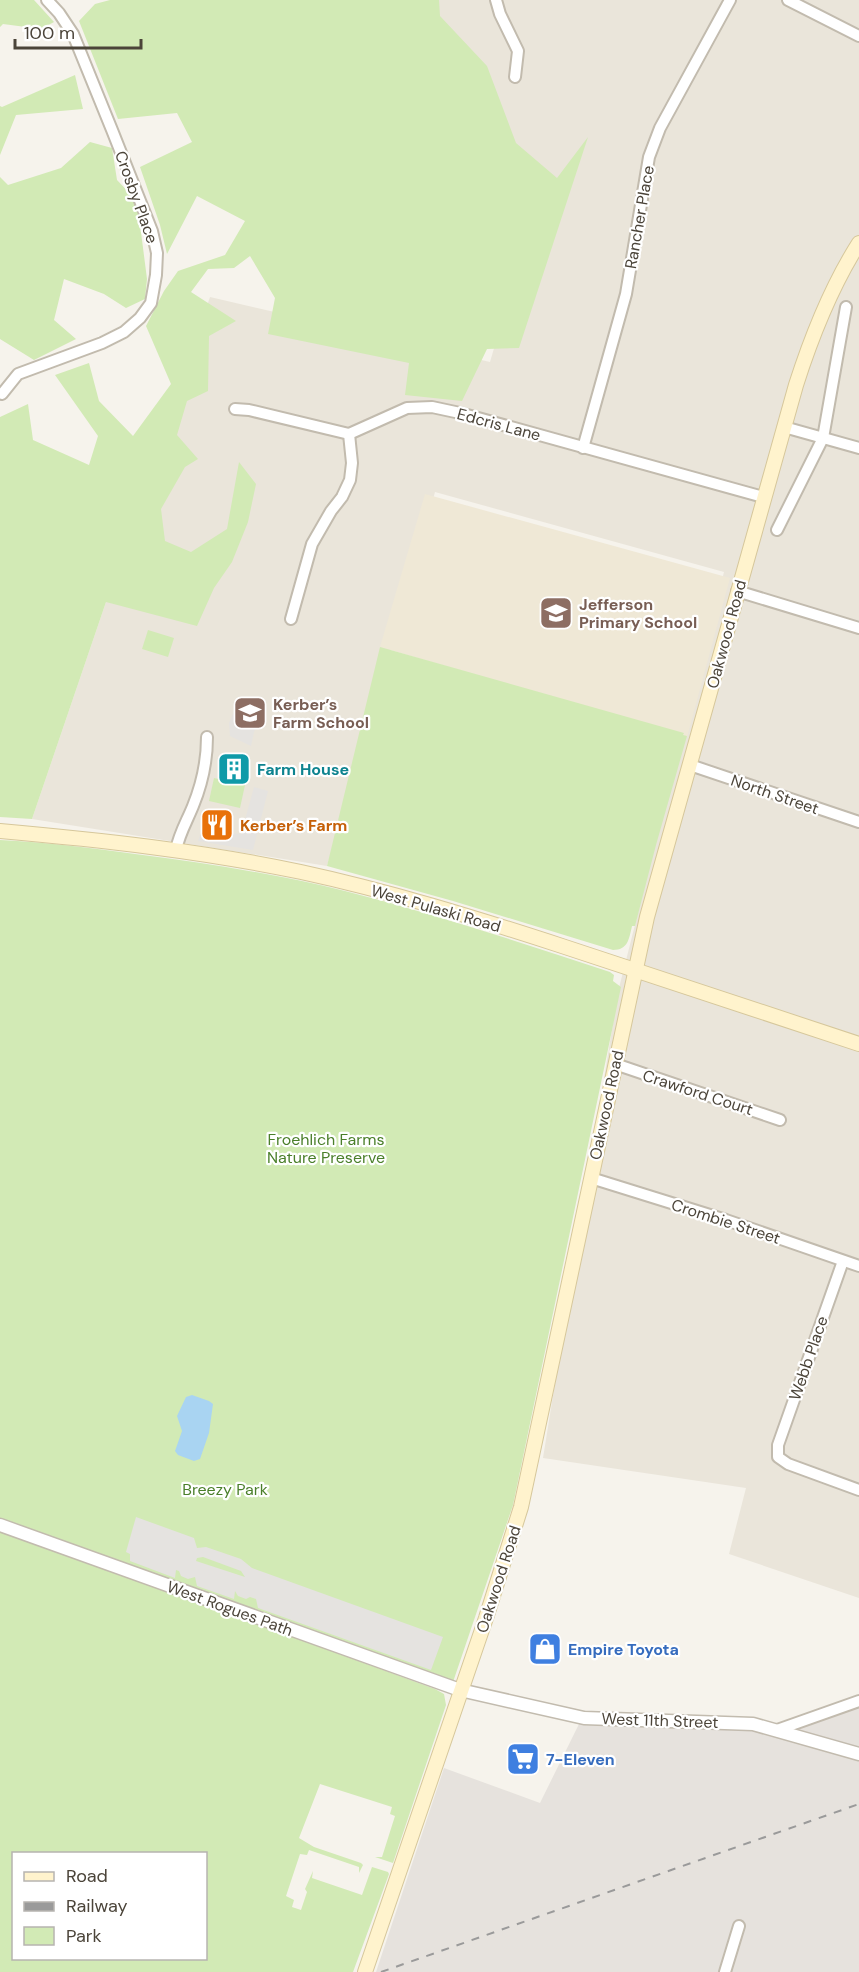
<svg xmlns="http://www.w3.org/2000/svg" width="859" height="1972" font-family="'DM Sans',sans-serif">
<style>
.residential{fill:#eae5da}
.industrial{fill:#e6e2dd}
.education{fill:#efe8d6}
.green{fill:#d2eab5;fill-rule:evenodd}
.parking{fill:#e5e3e0;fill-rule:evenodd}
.water{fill:#a9d4f2}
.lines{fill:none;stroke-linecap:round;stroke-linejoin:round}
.minor-casing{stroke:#c2bbae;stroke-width:14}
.tertiary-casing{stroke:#c2bbae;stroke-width:15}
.secondary-casing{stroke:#d6c79b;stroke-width:16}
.minor{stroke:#fff;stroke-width:10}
.tertiary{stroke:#fff;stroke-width:12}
.secondary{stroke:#fff3cd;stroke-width:14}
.rail{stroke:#9a9a9a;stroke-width:2;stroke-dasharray:8 8;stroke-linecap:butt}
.labels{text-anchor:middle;stroke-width:4.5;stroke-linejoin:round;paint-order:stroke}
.street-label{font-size:16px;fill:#4b4439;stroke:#fff}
.education-label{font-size:16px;font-weight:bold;fill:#785e54;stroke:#fff;text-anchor:start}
.culture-label{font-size:16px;font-weight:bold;fill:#0d838f;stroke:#fff;text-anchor:start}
.food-label{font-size:16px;font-weight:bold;fill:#c56008;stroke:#fff;text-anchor:start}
.park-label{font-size:16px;fill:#4a7f2a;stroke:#fff}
.shop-label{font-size:16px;font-weight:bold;fill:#366cbe;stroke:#fff;text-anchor:start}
</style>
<rect width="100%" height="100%" fill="#f6f3ec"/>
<polygon class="residential" points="401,0 859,0 859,1598 729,1554 746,1488 543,1458 618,992 724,572 435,492 391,651 327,866 32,819 210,297 490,362 535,208"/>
<polygon class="industrial" points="859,1705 859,1972 376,1972 444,1768 540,1803 579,1724 747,1728 775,1734"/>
<polygon class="education" points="425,494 730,578 687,737 380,647"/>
<g class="green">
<polygon points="0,0 34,0 54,22 41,29 3,24 0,27"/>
<polygon points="110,0 439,0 440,16 487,66 516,143 557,178 588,137 519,348 487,349 462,401 405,395 409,363 268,334 275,298 250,256 234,268 208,269 191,292 236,321 209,336 208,391 187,401 177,435 198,459 185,467 161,509 165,541 191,552 227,529 239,462 256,484 248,522 232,562 214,588 197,626 106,602 32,819 0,817 0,417 28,404 33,440 89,465 98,436 55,375 89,363 99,401 133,436 171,384 146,326 164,291 178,271 225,255 245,221 197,196 167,254 160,225 140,167 192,142 177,113 118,119 79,21 95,4"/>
<polygon points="75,75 83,109 16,115 0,155 0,106 2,107"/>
<polygon points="90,142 112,148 117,180 137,201 147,279 145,299 126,308 104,294 64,279 54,320 76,339 34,360 0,339 0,177 8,185 61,168"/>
<polygon points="148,630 174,638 168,657 142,649"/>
<path d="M380,647L684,733L683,735L687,736L656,845L635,926H632C629,939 628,950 613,950L453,901L327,866Z"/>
<polygon points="214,778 245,785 240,808 209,801"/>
<path d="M0,840C45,842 91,848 135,854C206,863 276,874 345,891C435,914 522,943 610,972L614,975L613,981L621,987L513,1505L453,1682L0,1519Z"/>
<path d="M0,1530L435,1689L444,1694L446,1705L393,1863L375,1857H382L395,1816L390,1814L392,1807L320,1784L299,1838L314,1847L361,1863L363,1865L359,1873V1867L309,1850L307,1855L300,1854L286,1896L294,1900L292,1907L301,1910L307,1892L305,1889L313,1871L312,1878L362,1895L372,1867L388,1872L389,1874L353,1972H0ZM14,1854H206V1958H14Z"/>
</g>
<g class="parking">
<polygon points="234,712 258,724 254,732 251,746 230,736 229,723"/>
<polygon points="254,787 268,791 253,850 198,841 202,830 241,834"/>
<path d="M136,1517L194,1538L197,1548L206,1547L241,1559L252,1568L443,1637L431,1670L258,1608L256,1599L250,1597L246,1599L238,1596L235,1591L234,1599L197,1586L195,1577L188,1579L181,1576L179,1571L176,1570L175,1578L130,1561V1554L126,1552ZM203,1557L241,1571L245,1577L196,1561L197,1558Z"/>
</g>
<polygon class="water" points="192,1395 209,1401 213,1404 209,1433 200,1459 194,1461 178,1455 175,1451 182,1431 177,1416 186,1397"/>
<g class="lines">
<defs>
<g id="minor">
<polyline points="496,0 500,14 518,51 515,77"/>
<polyline points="788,0 859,36"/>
<polyline points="2,394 18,374 102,343 124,332 140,318 151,303 156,275 157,253 152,231 112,130 73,34 59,13 47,0"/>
<polyline points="235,409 249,410 349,434 407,408 432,407 460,413 763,497"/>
<polyline points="784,427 859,448"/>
<polyline points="583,448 626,294 649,157 660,128 730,0"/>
<polyline points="777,530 823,438 846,307"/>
<polyline points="737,591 859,628"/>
<polyline points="291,619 312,544 331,511 342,497 350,480 352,463 349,434"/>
<polyline points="690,765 859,822"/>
<path d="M176,850C179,834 187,821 193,806C202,784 207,761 207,737"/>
<polyline points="615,1064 780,1120"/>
<polyline points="591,1178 726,1220 859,1266"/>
<polyline points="843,1261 778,1445 778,1457 788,1464 859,1490"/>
<polyline points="777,1730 859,1701"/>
<polyline points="725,1972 739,1926"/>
</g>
<polyline id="tertiary" points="0,1525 460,1690 584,1718 753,1724 859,1754"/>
<g id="secondary">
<path d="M0,831C101,840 201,851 301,872C389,891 476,918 562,946C661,978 760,1011 859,1044"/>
<path d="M365,1972L486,1618L521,1507L647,917L796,385C812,335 831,287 859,243"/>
</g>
</defs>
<use href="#minor" class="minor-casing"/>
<use href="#tertiary" class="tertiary-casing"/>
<use href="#secondary" class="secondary-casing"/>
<use href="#minor" class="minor"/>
<use href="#tertiary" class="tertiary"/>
<use href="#secondary" class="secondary"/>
<polyline class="rail" points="381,1972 859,1804"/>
</g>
<defs>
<symbol id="school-square" viewBox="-11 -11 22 22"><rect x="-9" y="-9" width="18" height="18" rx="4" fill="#8d6e63" stroke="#fff"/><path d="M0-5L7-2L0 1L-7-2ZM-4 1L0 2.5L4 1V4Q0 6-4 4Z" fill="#fff"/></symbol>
<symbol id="building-square" viewBox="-11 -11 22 22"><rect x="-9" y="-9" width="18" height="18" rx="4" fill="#0f9aa8" stroke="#fff"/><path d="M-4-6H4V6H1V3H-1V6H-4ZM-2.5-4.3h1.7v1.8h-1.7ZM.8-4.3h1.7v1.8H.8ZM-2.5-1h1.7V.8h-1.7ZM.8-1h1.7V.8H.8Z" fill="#fff"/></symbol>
<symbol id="restaurant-square" viewBox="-11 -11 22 22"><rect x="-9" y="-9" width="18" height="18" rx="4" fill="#e8710a" stroke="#fff"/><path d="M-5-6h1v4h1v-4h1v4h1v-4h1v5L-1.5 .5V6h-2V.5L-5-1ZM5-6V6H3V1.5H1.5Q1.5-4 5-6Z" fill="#fff"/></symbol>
<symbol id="shop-square" viewBox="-11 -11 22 22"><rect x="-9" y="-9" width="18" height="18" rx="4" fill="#3f7fe0" stroke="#fff"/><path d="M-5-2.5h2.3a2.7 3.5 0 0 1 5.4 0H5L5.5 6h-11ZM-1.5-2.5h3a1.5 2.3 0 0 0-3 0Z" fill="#fff"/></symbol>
<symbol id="supermarket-square" viewBox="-11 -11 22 22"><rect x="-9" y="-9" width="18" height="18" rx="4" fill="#3f7fe0" stroke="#fff"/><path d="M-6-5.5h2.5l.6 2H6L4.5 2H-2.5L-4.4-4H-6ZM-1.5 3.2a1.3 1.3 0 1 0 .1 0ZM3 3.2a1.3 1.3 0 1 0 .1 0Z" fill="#fff"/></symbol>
</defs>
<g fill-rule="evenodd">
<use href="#school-square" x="537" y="594" width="38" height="38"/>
<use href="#school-square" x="231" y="694" width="38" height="38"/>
<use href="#building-square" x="215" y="750" width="38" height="38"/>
<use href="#restaurant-square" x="198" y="806" width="38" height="38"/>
<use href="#shop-square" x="526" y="1630" width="38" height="38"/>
<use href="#supermarket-square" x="504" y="1740" width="38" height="38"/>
</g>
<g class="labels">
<g class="street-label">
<text transform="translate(137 197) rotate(70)" y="6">Crosby Place</text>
<text transform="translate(639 217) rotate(-80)" y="6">Rancher Place</text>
<text transform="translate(499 424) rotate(15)" y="6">Edcris Lane</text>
<text transform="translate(726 634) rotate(-75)" y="6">Oakwood Road</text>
<text transform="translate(775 794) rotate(19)" y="6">North Street</text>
<text transform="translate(436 908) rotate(16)" y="6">West Pulaski Road</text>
<text transform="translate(698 1092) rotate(18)" y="6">Crawford Court</text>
<text transform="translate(606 1105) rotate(-78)" y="6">Oakwood Road</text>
<text transform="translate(726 1221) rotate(18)" y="6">Crombie Street</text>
<text transform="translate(808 1358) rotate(-71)" y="6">Webb Place</text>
<text transform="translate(498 1579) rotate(-72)" y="6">Oakwood Road</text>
<text transform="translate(230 1608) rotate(20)" y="6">West Rogues Path</text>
<text transform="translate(660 1720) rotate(2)" y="6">West 11th Street</text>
</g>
<g class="education-label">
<text x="579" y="610">Jefferson<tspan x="579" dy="18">Primary School</tspan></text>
<text x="273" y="710">Kerber’s<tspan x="273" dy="18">Farm School</tspan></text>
</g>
<g class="culture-label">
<text x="257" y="775">Farm House</text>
</g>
<g class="food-label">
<text x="240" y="831">Kerber’s Farm</text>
</g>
<g class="park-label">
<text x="326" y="1145">Froehlich Farms<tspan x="326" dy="18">Nature Preserve</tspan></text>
<text x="225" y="1495">Breezy Park</text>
</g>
<g class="shop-label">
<text x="568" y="1655">Empire Toyota</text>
<text x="546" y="1765">7-Eleven</text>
</g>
</g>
<rect x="12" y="1852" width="195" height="108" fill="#ffffff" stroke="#b7b4b0" stroke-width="1.5"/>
<rect x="24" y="1872" width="30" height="9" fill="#fff3cd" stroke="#b7b4b0" stroke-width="1.5"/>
<text x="66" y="1882" font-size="18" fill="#4b4439">Road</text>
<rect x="24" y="1902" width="30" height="9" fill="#9a9a9a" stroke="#b7b4b0" stroke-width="1.5"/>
<text x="66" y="1912" font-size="18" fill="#4b4439">Railway</text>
<rect x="24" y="1927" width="30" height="18" fill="#d2eab5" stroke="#b7b4b0" stroke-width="1.5"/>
<text x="66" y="1942" font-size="18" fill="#4b4439">Park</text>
<path d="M15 39v9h126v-9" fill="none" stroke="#4b4439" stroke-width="3"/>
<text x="24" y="39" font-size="18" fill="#4b4439" stroke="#ffffff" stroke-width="4.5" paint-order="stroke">100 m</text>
</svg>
